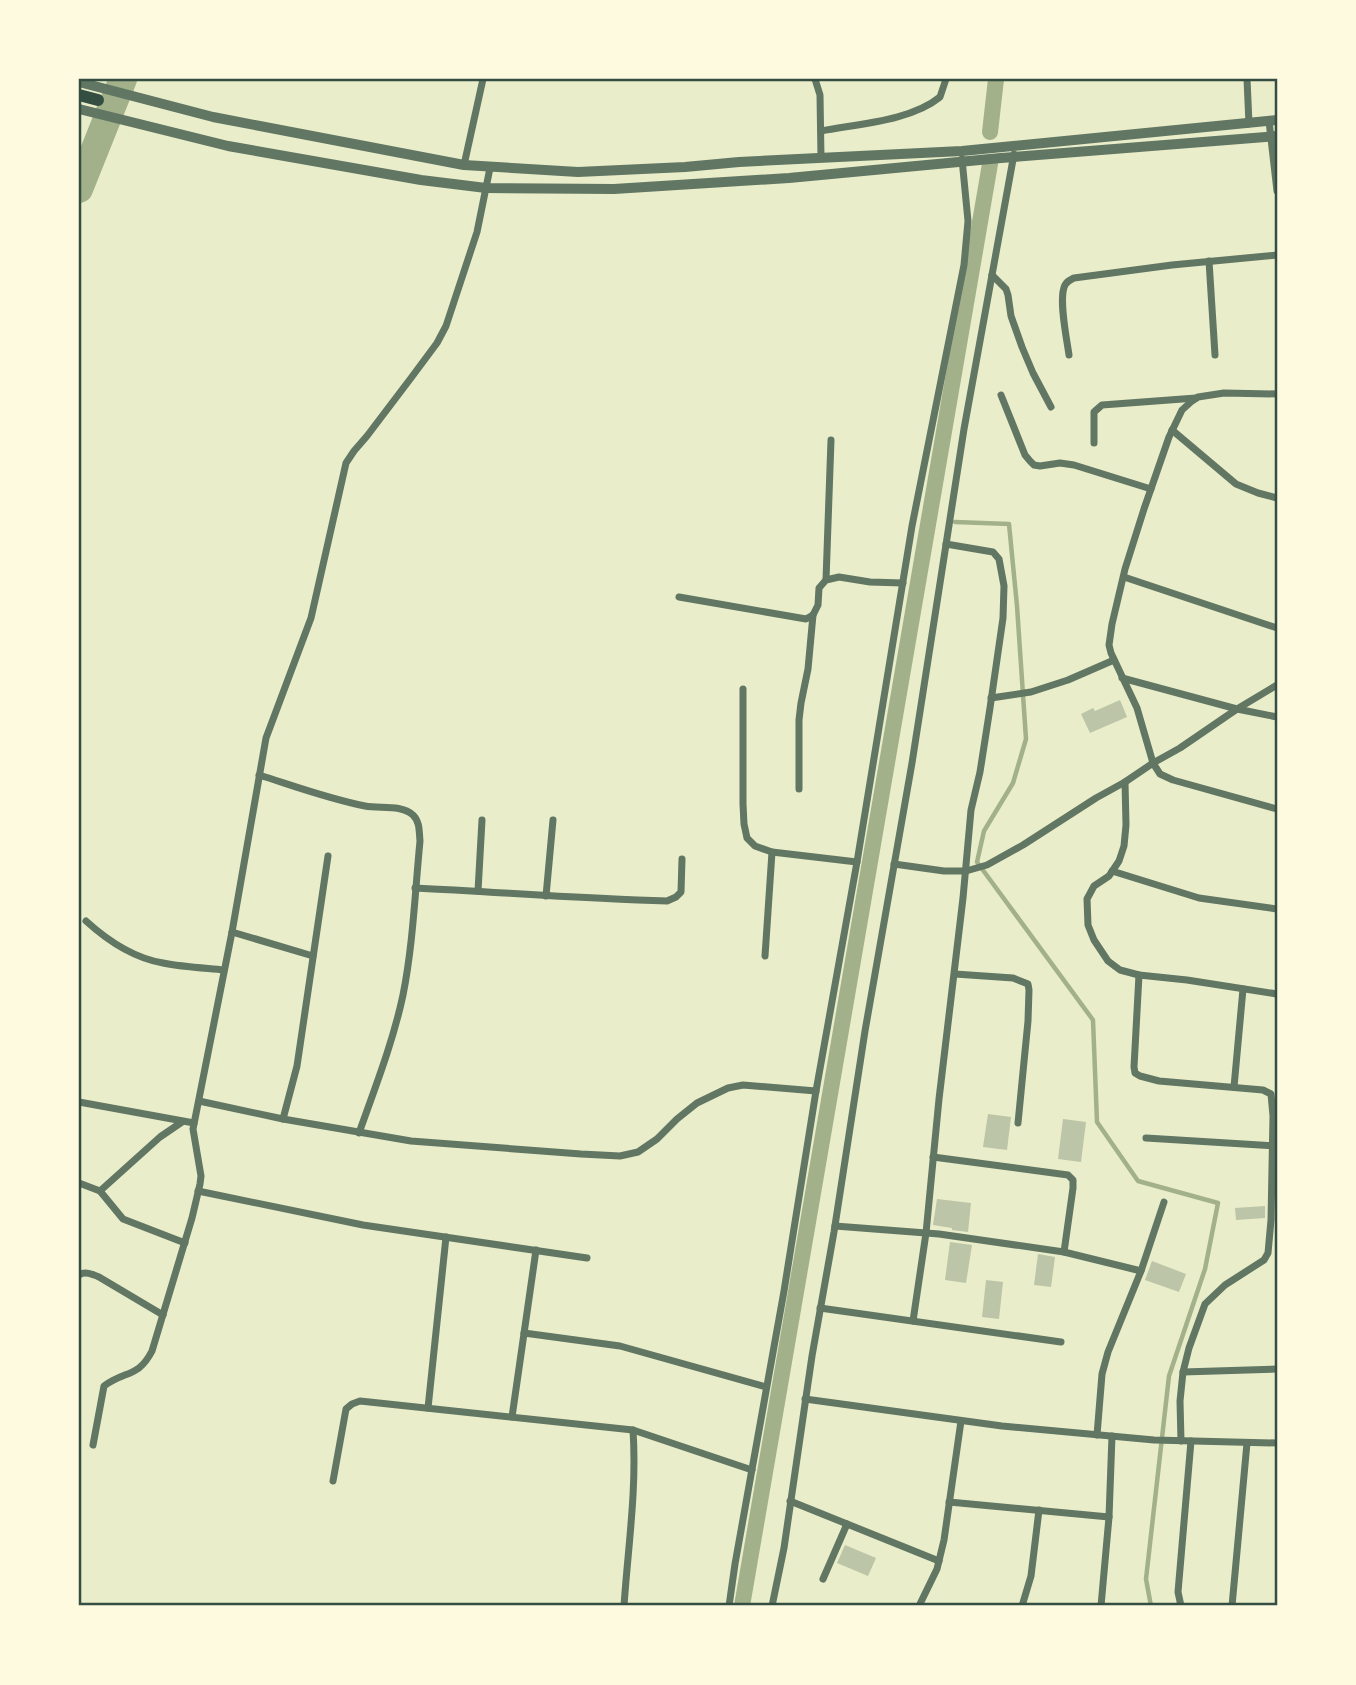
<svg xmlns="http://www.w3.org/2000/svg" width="1356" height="1685" font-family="Literata,serif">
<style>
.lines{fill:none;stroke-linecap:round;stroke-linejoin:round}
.stream{stroke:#a3b18a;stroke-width:4.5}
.canal{stroke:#a3b18a;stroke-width:16}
.river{stroke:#a3b18a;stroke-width:28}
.building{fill:#bcc5a7}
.minor{stroke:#617663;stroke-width:7}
.tertiary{stroke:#617663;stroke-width:10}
.secondary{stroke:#344e41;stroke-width:12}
.neatline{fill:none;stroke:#344e41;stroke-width:2.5}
</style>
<rect width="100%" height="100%" fill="#e9edc9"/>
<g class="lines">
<polyline class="stream" points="955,522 1009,524 1017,606 1026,739 1013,783 984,831 977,862 1093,1020 1097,1122 1138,1181 1218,1203 1205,1269 1169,1376 1146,1579 1151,1606"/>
<g class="canal">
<polyline points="990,132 996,79"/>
<polyline points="742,1606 990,164"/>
</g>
<polyline class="river" points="79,189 123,79"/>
</g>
<g class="building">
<polygon points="1120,700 1127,717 1090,733 1081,714 1093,708 1095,711"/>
<polygon points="988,1114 1011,1117 1007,1150 983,1147"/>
<polygon points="1063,1119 1086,1122 1081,1162 1058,1159"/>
<polygon points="937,1199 971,1203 968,1232 952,1230 952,1228 933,1225"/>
<polygon points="1265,1206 1265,1218 1236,1220 1235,1208"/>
<polygon points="950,1242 972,1245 966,1283 945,1280"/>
<polygon points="1038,1254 1055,1257 1051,1287 1034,1285"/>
<polygon points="1152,1261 1186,1274 1179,1292 1145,1280"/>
<polygon points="986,1280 1003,1282 999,1319 982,1317"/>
<polygon points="845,1545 876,1558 868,1576 837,1563"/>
</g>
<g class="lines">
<g class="minor">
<polyline points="815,79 820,95 821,158"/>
<polyline points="1247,79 1249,124"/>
<polyline points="1269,121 1277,191"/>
<path d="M821,131C857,124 911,121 940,97L946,79"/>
<polyline points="464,165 483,79"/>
<polyline points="1209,261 1215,355"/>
<polyline points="992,275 1006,289 1008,295 1011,316 1022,347 1033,373 1051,407"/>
<path d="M1069,355C1067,340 1058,298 1065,285C1067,281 1070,280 1074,278L1172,265L1277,255"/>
<polyline points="1277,394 1224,393 1198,397 1192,401 1182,410 1169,437 1144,509 1125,569 1112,624 1109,645 1111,653 1137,708 1153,763 1160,774 1173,780 1277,809"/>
<polyline points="1001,395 1025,455 1030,461 1034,465 1040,466 1060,463 1074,465 1151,489"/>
<polyline points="1172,430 1236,484 1258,493 1277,498"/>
<polyline points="1094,443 1094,412 1102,405 1196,398"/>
<polyline points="1124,577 1277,628"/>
<polyline points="826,580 831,440"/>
<polyline points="679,597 806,619 813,615 818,605 819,588 826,580 839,577 870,582 903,583"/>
<polyline points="1122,678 1237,709 1277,717"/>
<polyline points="743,689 743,804 744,824 747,838 755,846 772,852 857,862"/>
<polyline points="991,698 1031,692 1068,680 1114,660"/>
<path d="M259,775C294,786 329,799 365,806C380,809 401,804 413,815C420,822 419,831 420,841C415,892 413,945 403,995C393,1042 375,1088 359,1133"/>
<polyline points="1125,782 1126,825 1124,846 1119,861 1109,876 1094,886 1087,899 1088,925 1094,940 1108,961 1120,970 1139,975 1187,980 1277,994"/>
<polyline points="799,789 799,720 801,703 808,669 813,615"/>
<polyline points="894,864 944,871 966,871 987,865 1023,845 1096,798 1125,782 1153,763 1180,748 1237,709 1277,685"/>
<polyline points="1112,871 1199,898 1277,909"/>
<path d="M415,888C499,892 583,899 667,901L676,897L681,892L682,859"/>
<polyline points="478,891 482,820"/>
<polyline points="546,896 553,820"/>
<path d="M86,921C108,941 133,958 163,963C183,967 204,968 224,970"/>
<polyline points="232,932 313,956"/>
<polyline points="765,956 772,852"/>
<polyline points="955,974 1013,978 1028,984 1029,990 1028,1021 1018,1123"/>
<polyline points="1139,975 1134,1067 1135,1073 1140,1076 1159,1081 1263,1090 1271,1094 1273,1116 1271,1220 1268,1253 1264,1260 1225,1285 1205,1304 1189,1348 1183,1372 1180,1401 1181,1441"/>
<polyline points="1234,1087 1243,989"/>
<polyline points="199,1101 283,1119 411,1141 581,1154 620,1156 638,1152 657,1139 677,1119 697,1103 728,1088 743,1085 816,1091"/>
<polyline points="79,1102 194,1123"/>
<polyline points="283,1119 297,1066 328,856"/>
<polyline points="1146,1138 1277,1146"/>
<polyline points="933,1157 1068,1175 1073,1180 1073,1188 1064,1252"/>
<polyline points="79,1183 100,1191 123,1219 185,1243"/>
<polyline points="100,1191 160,1137 182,1122"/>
<polyline points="198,1191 363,1225 587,1258"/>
<polyline points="835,1226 939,1234 1064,1252 1141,1271"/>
<path d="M79,1275C85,1271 92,1274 99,1277L163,1315"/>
<polyline points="820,1308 1061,1342"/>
<polyline points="913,1321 926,1233 939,1099 963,898 971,810 980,772 990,708 1003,618 1004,586 999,559 993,552 946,544"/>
<polyline points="524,1333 620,1346 766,1387"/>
<polyline points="1183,1372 1277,1369"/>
<polyline points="805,1399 1002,1426 1154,1440 1277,1443"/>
<polyline points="428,1408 446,1237"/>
<polyline points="512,1417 536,1250"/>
<polyline points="1097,1435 1102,1374 1108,1352 1141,1271 1164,1202"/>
<path d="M93,1445L104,1386C126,1370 138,1378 152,1351L192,1218L200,1184L201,1176L193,1129L232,932L266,738L311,618L346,463L354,451L367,436L411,378L437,343L446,326L477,232L490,168"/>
<polyline points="333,1481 346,1409 352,1404 360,1401 633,1430 752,1470"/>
<polyline points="790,1501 939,1561"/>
<polyline points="949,1502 1109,1517"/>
<polyline points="823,1579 847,1524"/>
<path d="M624,1606C628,1547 637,1489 633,1430"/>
<polyline points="729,1606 735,1564 784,1291 816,1091 857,862 912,526 964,265 968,221 962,159"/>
<polyline points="772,1606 784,1548 812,1356 834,1232 865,1031 912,763 964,429 1014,154"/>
<polyline points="919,1606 937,1569 944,1540 961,1421"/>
<polyline points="1022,1606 1031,1576 1039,1510"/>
<polyline points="1101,1606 1109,1517 1112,1436"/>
<polyline points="1181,1606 1178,1592 1191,1441"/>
<polyline points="1232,1606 1247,1443"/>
</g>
<g class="tertiary">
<polyline points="79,82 213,117 464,165 578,172 685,167 739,162 962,151 1277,120"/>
<polyline points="79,109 228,146 421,180 486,188 614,189 789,178 1001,158 1277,136"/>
</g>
<polyline class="secondary" points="79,95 98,100"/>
</g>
<rect width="1356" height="1685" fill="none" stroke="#fefae0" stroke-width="161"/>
<rect x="80" y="80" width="1196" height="1524" class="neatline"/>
</svg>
